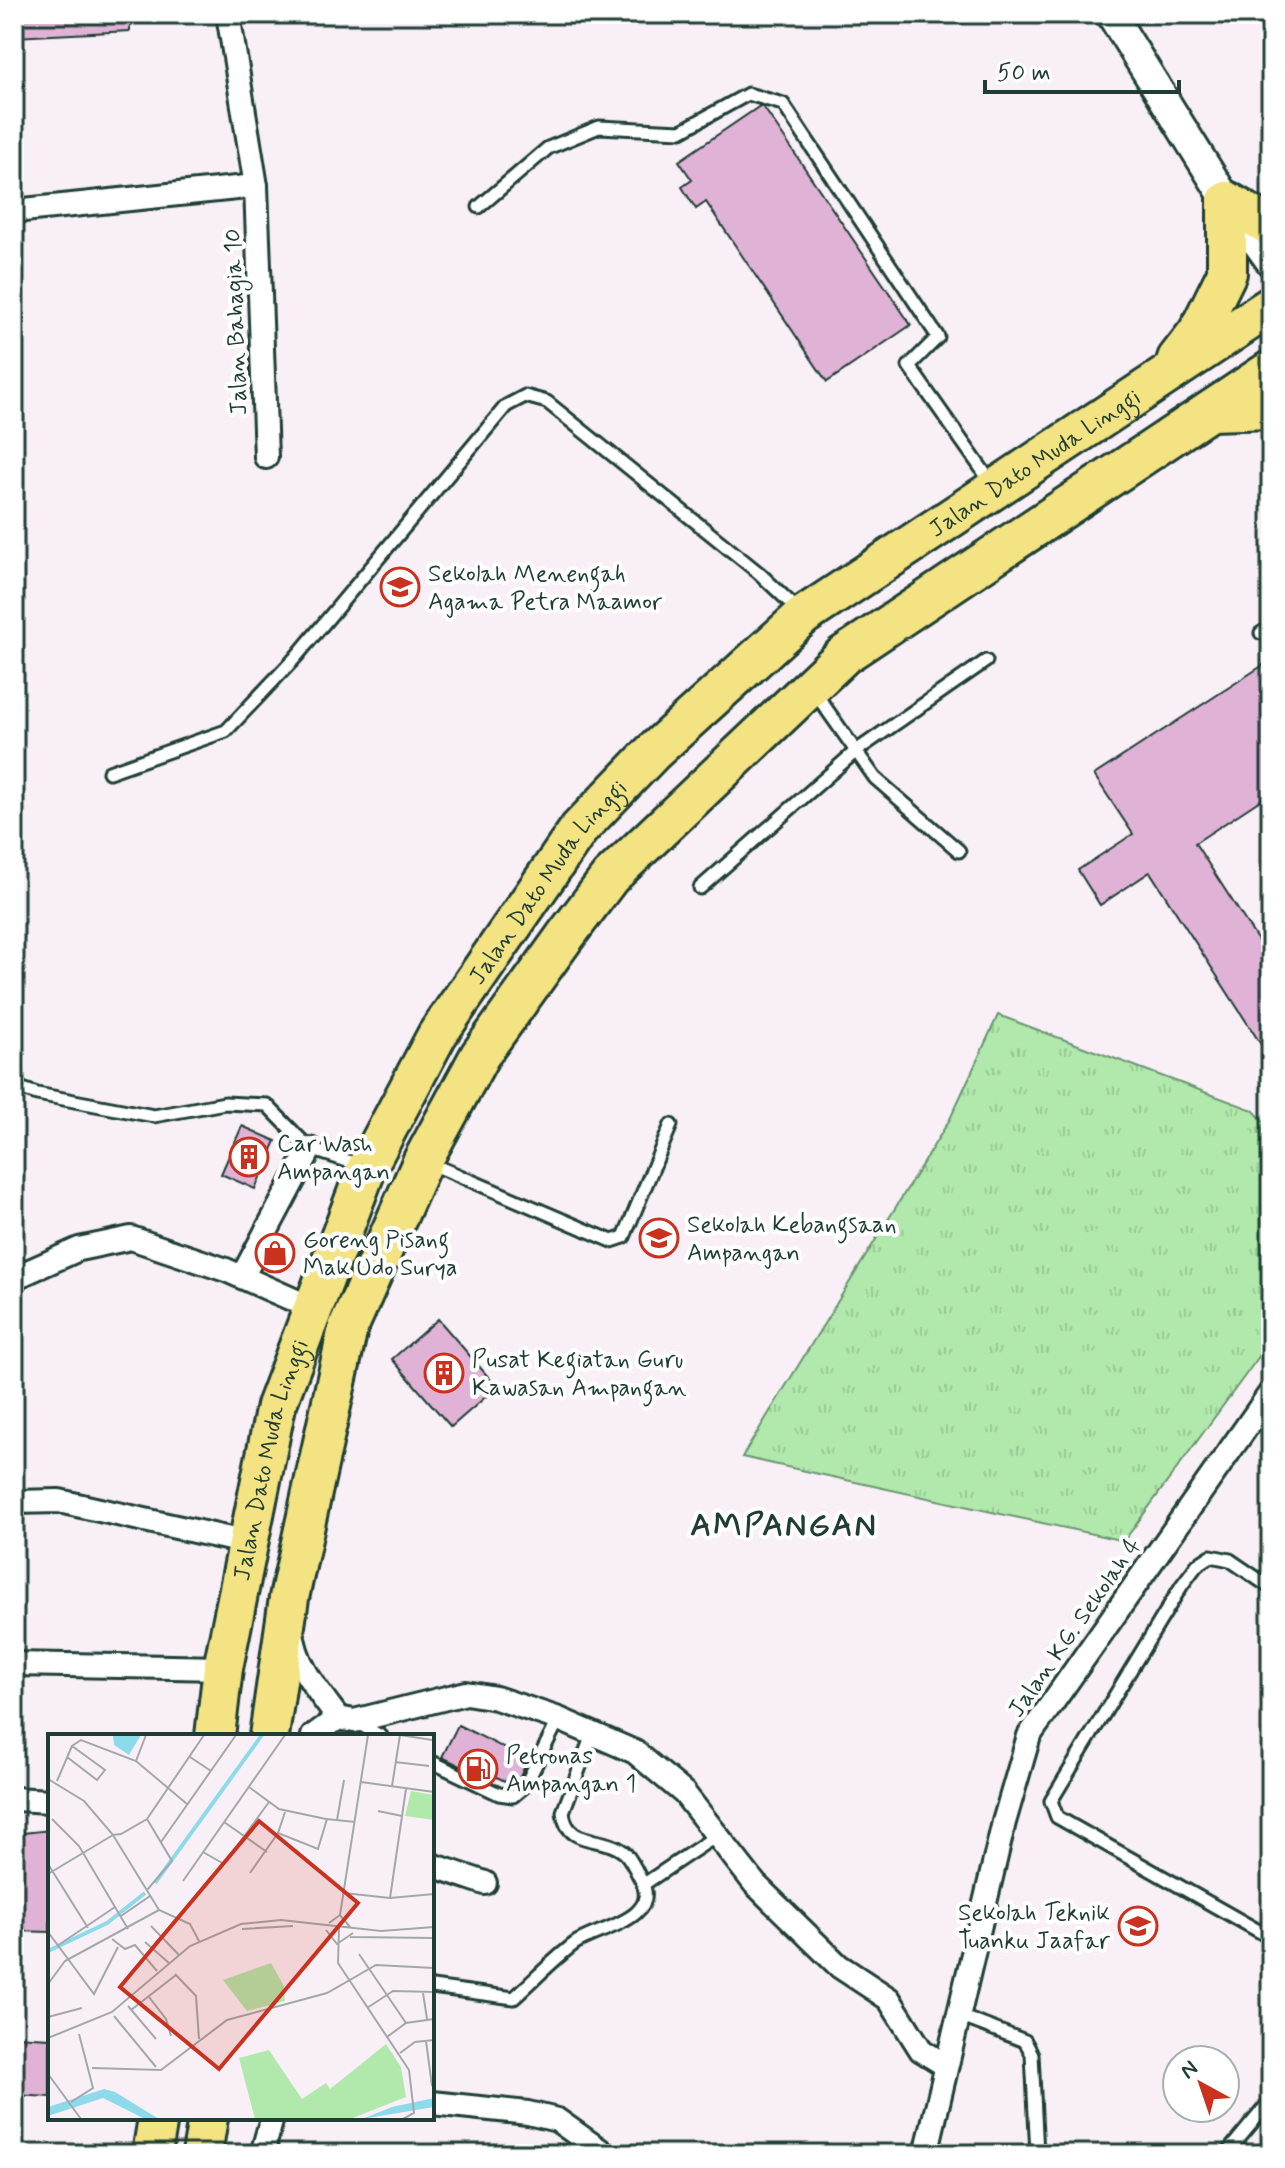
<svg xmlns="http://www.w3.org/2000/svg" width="1285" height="2168" font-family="Mynerve,sans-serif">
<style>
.grass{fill:url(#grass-tufts);stroke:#689370;stroke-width:2}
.building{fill:#e0b3d6;stroke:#1f3d34;stroke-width:2}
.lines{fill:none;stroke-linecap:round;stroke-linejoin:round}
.service-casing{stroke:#1f3d34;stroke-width:17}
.minor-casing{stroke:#1f3d34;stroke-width:28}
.tertiary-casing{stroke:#1f3d34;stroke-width:34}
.trunk-casing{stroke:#1f3d34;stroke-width:44}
.service{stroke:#fff;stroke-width:11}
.minor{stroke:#fff;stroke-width:22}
.tertiary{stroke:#fff;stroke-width:28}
.trunk{stroke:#f4e382;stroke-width:38}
.labels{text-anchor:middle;stroke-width:8;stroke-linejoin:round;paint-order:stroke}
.street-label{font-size:24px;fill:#1f3d34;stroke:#fff}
.poi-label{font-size:24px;fill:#1f3d34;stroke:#fff;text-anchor:start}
.district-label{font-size:32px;font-weight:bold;letter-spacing:2px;fill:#1f3d34;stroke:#fff}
.inset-river{fill:none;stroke:#8ddbea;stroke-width:4}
.inset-road{fill:none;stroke:#a2a8a9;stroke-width:2}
.view{fill:#c8321e;fill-opacity:0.15;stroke:#c8321e;stroke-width:4}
.inset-edge{fill:none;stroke:#1f3d34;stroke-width:4}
</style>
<defs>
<pattern id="grass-tufts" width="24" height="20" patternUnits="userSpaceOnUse" patternTransform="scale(2)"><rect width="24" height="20" fill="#b1e9ac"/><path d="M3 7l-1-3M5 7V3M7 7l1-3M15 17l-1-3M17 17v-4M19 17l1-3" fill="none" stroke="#98c995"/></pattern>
</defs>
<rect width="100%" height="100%" fill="#f9f0f7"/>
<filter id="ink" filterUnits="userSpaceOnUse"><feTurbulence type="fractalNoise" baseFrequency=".0125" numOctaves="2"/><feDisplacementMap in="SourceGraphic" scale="16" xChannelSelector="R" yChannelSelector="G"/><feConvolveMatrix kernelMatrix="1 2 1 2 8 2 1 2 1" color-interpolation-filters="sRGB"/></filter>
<g filter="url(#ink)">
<polygon class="grass" points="998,1015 1253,1110 1271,1129 1271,1340 1124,1541 742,1457 950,1119"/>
<g class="building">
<polygon points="14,14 130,14 130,31 14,37"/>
<polygon points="760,106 764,108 911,325 827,382 706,202 696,209 682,187 692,180 679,161"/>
<polygon points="1271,660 1271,793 1195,843 1271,961 1271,1060 1150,872 1100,905 1078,870 1133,834 1094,775"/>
<polygon points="242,1126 276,1141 255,1189 221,1174"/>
<polygon points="438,1319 497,1387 451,1427 392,1359"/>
<polygon points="458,1725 528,1760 518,1781 513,1785 474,1766 471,1771 442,1757"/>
<polygon points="50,1830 50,1932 14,1931 14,1834"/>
<polygon points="14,2036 50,2038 50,2097 14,2095"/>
</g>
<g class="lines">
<defs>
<g id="service">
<polyline points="479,207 548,148 599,127 681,131 748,94 783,104 938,337 909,366 993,485"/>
<polyline points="1261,633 1271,628"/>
<polyline points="813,690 875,778 959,851"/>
<polyline points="109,772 226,731 295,658 506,406 525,396 547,402 759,573 800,612"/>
<polyline points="700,888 856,751 986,661"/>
<polyline points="14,1086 37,1094 154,1116 225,1103 267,1105 310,1149 363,1166"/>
<polyline points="427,1162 612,1241 624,1237 671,1125"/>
<polyline points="1271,1588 1230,1560 1211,1556 1197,1565 1182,1585 1051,1801 1057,1817 1271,1938"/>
<polyline points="357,1723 381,1736"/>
<polyline points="432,1762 499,1794 513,1796 525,1786 559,1719"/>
<polyline points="644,1884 719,1834"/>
<path d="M432,1987L514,1998C534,1980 553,1960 574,1944C594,1929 663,1920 641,1880C637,1872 631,1859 625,1853C604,1834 567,1849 563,1812L592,1735"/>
<polyline points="957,2015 1025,2041 1032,2054 1037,2154"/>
<polyline points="1226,2154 1271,2100"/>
</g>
<g id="minor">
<polyline points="228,14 256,186 266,457"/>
<polyline points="14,211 256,186"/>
<polyline points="242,1277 310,1149"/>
<polyline points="14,1278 79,1249 131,1238 226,1270 312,1308"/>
<polyline points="14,1502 59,1501 248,1543"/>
<path d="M292,1631C295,1665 318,1691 338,1718L354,1721L466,1693L496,1698L559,1719L635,1752L684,1793L755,1884L839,1966L889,1999L921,2050L945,2065"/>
<polyline points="14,1664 223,1668"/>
<polyline points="313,1736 338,1718"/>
<polyline points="14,1799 50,1801"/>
<polyline points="432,1865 485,1883"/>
<polyline points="432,2103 528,2113 557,2120 605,2154"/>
<polyline points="262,2154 272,2118"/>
<polyline points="926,2154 1004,1822 1029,1736 1271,1392"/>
</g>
<polyline id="tertiary" points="1111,14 1227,201 1271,262"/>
<g id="trunk">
<polyline points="1227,201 1271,227"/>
<polyline points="1177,359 1198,332 1227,273 1227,201"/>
<polyline points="1210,411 1271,409"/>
<path id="s1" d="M215,1736L223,1668L276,1406L367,1167L437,1035L579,829L652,753L803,616L1271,306"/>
<polyline points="269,1736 289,1598 348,1328 423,1160 480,1055 564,938 610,877 844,655 1271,370"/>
<polyline points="152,2154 158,2118"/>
<polyline points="202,2154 208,2118"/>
</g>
</defs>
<use href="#service" class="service-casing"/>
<use href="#minor" class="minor-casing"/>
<use href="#tertiary" class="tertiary-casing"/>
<use href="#trunk" class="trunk-casing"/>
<use href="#service" class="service"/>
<use href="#minor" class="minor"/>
<use href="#tertiary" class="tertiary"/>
<use href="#trunk" class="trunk"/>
</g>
</g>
<defs>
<symbol id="school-ring" viewBox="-11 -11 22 22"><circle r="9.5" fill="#fff" stroke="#c8321e" stroke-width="1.5"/><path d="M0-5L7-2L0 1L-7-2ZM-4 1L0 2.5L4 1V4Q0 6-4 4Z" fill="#c8321e"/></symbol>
<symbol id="building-ring" viewBox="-11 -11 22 22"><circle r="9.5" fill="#fff" stroke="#c8321e" stroke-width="1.5"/><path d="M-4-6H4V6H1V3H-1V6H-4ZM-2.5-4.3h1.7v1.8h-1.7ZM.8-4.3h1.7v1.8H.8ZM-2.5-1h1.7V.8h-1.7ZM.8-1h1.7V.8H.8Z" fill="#c8321e"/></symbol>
<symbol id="shop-ring" viewBox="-11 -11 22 22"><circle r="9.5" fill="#fff" stroke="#c8321e" stroke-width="1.5"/><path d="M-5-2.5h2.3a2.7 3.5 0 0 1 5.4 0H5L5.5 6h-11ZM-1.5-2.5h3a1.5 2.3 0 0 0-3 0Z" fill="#c8321e"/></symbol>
<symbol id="fuel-ring" viewBox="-11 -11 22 22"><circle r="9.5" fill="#fff" stroke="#c8321e" stroke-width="1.5"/><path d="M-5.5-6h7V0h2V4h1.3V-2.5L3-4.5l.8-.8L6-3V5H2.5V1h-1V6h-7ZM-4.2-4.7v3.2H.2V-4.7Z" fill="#c8321e"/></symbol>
</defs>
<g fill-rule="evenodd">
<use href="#school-ring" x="378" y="565" width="44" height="44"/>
<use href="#building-ring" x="227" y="1135" width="44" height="44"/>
<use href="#school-ring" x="637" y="1216" width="44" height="44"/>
<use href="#shop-ring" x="253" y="1231" width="44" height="44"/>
<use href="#building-ring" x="422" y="1351" width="44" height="44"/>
<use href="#fuel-ring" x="456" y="1747" width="44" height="44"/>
<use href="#school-ring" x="1116" y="1904" width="44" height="44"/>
</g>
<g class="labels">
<g class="street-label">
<text transform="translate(235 322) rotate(-92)" y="8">Jalan Bahagia 10</text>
<text dy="8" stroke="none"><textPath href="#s1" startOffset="1578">Jalan Dato Muda Linggi</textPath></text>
<text dy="8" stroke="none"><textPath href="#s1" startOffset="930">Jalan Dato Muda Linggi</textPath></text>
<text dy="8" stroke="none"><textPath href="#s1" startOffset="282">Jalan Dato Muda Linggi</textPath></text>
<text transform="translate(1074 1627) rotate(-55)" y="8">Jalan KG. Sekolah 4</text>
</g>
<g class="poi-label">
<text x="428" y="581">Sekolah Menengah<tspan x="428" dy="28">Agama Petra Maamor</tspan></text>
<text x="277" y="1151">Car Wash<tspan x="277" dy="28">Ampangan</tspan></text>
<text x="687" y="1232">Sekolah Kebangsaan<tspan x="687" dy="28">Ampangan</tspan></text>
<text x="303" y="1247">Goreng Pisang<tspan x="303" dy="28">Mak Udo Surya</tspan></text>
<text x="472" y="1367">Pusat Kegiatan Guru<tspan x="472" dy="28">Kawasan Ampangan</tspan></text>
<text x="506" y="1763">Petronas<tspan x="506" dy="28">Ampangan 1</tspan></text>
<text x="1110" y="1920" text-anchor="end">Sekolah Teknik<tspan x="1110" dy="28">Tuanku Jaafar</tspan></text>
</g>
<g class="district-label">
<text x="784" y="1535">AMPANGAN</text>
</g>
</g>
<g transform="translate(48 1734)">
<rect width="386" height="386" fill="#f9f0f7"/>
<path d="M223,229L236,252L237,267L199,277L175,246Z" fill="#b1e9ac"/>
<path d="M363,57L386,61V86L357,82ZM338,310L353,333L358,363L302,385H207L191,324L221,316L254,365L278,349L282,355Z" fill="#b1e9ac"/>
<path d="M65,1H93L81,21L66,11ZM56,355L67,358L111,385H97L55,364L0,382V373ZM386,364V373L314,385L344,373Z" fill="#8ddbea"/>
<path class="inset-river" d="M107,149L214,1M0,217L59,189L97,159"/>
<path class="inset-road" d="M352,1L384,6M19,23L49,46L57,36L24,12M142,23L163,37M88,27L98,1M347,28L381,32M0,45L36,67L65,101L73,100L99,85L156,1M9,47L24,12L33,6L88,27L139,70M313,48L386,58M344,52L352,1M201,53L231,75L278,85M330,77L354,82M4,85L31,112L80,195M289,86L296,46M176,88L219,118M230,99L270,115L279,85L307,88M113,108L188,1M155,118L176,130L221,68M0,130L40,194M202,139L230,99L237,78M0,140L65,101L111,176L142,190L151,207M135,147L237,1M99,156L124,127L99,85M296,159L342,164L386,160M342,164L358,55M292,181L320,1M73,182L102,162M281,189L292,181L302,193M103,192L131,221M291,194L290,229L361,336L366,379L355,385M194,195L245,192M278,196L289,210L305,199M0,198L46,260L70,213M302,203L386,204M64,205L77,215L87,211L109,237M97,208L121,229M9,212L67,173M311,220L358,289M127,240L148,262L151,305M0,250L17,227L111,176M375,259L379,285M101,263L118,285L123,302M80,272L108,305M319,274L345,257L386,258M83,276L128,241M66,282L108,333M0,283L34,274M339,303L358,289L386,285M0,304L64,278L142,212L193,190L233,186L333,197L386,193M378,307L384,352M352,319L367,308L386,306M44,334L113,336L179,286L279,259L328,231L386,234M0,340L33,385M23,368L45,354L31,300"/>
<path class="view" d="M211,87L310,169L171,335L72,253Z"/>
<rect width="386" height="386" class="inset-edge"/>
</g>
<rect width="1285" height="2168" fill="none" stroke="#fff" stroke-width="48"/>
<rect x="24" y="24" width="1237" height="2120" fill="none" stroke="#1f3d34" stroke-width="3" filter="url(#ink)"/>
<g transform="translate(1201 2084) rotate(320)"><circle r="38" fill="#ffffff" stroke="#a5b1ae" stroke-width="2"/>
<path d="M0-6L14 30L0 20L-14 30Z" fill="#c8321e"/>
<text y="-12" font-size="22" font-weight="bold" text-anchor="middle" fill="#1f3d34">N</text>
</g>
<path d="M985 80v12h194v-12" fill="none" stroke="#1f3d34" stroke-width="4"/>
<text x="997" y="80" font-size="24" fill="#1f3d34" stroke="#ffffff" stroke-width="6" paint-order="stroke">50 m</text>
</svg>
